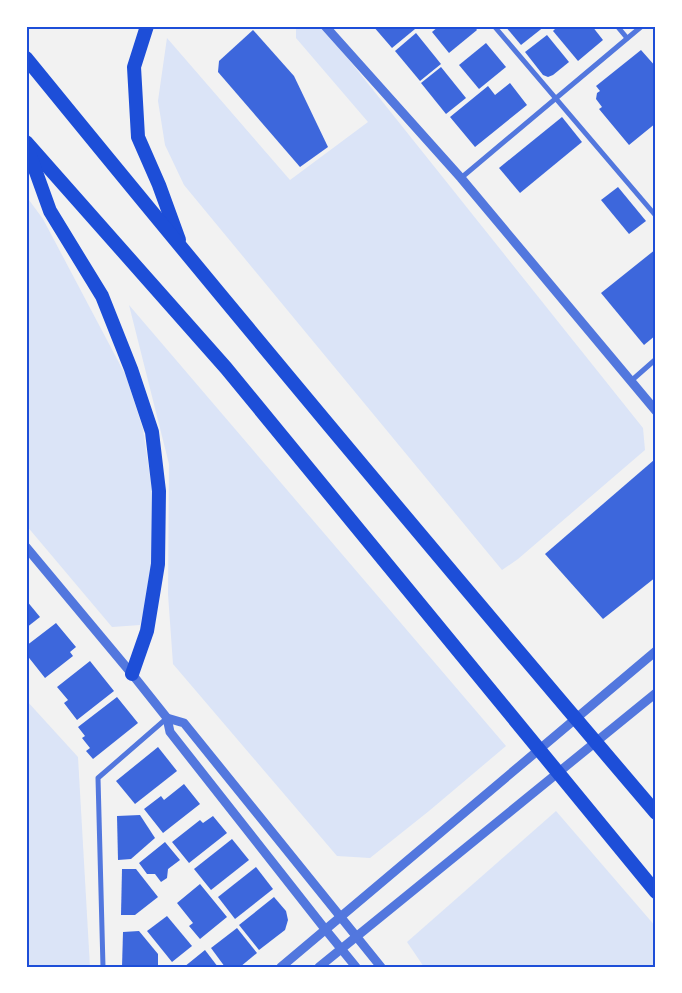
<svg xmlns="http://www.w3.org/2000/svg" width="682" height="993" font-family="'Golos Text',sans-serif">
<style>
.green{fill:#dbe4f7}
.building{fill:#3d67dc}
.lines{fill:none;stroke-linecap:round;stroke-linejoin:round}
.minor{stroke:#5277de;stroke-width:5}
.tertiary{stroke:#5277de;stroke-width:9}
.trunk{stroke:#1d4ed8;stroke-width:14}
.neatline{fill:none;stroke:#1d4ed8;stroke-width:2}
</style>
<rect width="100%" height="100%" fill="#f2f2f2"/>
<g class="green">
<polygon points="296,26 322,26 643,428 645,450 518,559 502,570 184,185 165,145 158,101 167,38 290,180 368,122 296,38"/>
<polygon points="26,196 43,219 126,376 143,429 153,496 152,560 145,605 140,625 112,627 26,525"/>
<polygon points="129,305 506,746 429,811 370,858 337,856 173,664 168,594 169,464"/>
<polygon points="26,700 78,757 90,967 26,967"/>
<polygon points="556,811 656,927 656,967 424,967 407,942"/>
</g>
<g class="building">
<polygon points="373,26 412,26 415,29 392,48"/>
<polygon points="439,26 474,26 477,30 449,53 432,32"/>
<polygon points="505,26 545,26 521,45"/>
<polygon points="558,26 592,26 603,40 578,61 553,31"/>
<polygon points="253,30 294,76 328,147 300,167 218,72 219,61"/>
<polygon points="416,33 441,64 420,81 395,51"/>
<polygon points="547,35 569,62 553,75 548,77 543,75 525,52"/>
<polygon points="486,43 506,67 479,89 459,65"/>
<polygon points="641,50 656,67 656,123 629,145 599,109 602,107 596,99 597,93 600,91 596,86"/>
<polygon points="441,67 466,98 446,114 421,83"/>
<polygon points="510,83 527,105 475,147 450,117 488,86 495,95"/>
<polygon points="562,117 582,142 520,193 499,168"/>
<polygon points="618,187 646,221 629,234 601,200"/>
<polygon points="656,249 656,335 644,345 601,293"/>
<polygon points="654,460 656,463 656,577 603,619 545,554"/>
<polygon points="26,600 40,617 26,628"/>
<polygon points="56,623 76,647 70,652 73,656 45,678 26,654 26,646"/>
<polygon points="90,661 114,691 77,720 64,703 68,700 57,687"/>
<polygon points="117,697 138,723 93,759 86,751 90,748 82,738 85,736 78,727"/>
<polygon points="158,747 177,771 135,804 116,781"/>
<polygon points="184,784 200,804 163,833 144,809 161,796 164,800"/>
<polygon points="140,815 155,838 131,859 118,860 117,816"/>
<polygon points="213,816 227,833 189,863 172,842 200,820 203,823"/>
<polygon points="232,839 249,860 211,890 194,869"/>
<polygon points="165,842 180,860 168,869 167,878 161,882 155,874 147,874 139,863"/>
<polygon points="256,867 273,889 235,919 218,897"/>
<polygon points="122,869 136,869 158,897 135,915 121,915"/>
<polygon points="200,884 227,917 200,939 189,926 193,923 177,903"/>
<polygon points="274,897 286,911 288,920 285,930 259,950 239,925"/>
<polygon points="167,916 192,946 172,962 147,931"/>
<polygon points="237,928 257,953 240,967 225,967 211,948"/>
<polygon points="139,931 158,954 158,967 122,967 123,932"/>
<polygon points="205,950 218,967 184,967"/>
</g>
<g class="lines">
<g class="minor">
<polyline points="494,26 656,216"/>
<polyline points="617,26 627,38"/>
<polyline points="461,178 642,26"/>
<polyline points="631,381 656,359"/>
<polyline points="103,967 98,778 167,718"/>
</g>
<g class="tertiary">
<polyline points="325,26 461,178 656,411"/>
<polyline points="26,547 132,674 167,718 170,732 325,929 356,967"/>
<polyline points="167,718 184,723 381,967"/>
<polyline points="281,967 656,651"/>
<polyline points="319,967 656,693"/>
</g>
<g class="trunk">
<polyline points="147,26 134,67 138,137 159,185 179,240"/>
<path d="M26,58C233,312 443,563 656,813"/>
<polyline points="26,142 226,368 656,892"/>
<polyline points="27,147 50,211 102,296 131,369 152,432 159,491 158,564 147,631 132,674"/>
</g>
</g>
<rect width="682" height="993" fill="none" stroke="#ffffff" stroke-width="55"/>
<rect x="28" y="28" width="626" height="938" class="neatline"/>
</svg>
